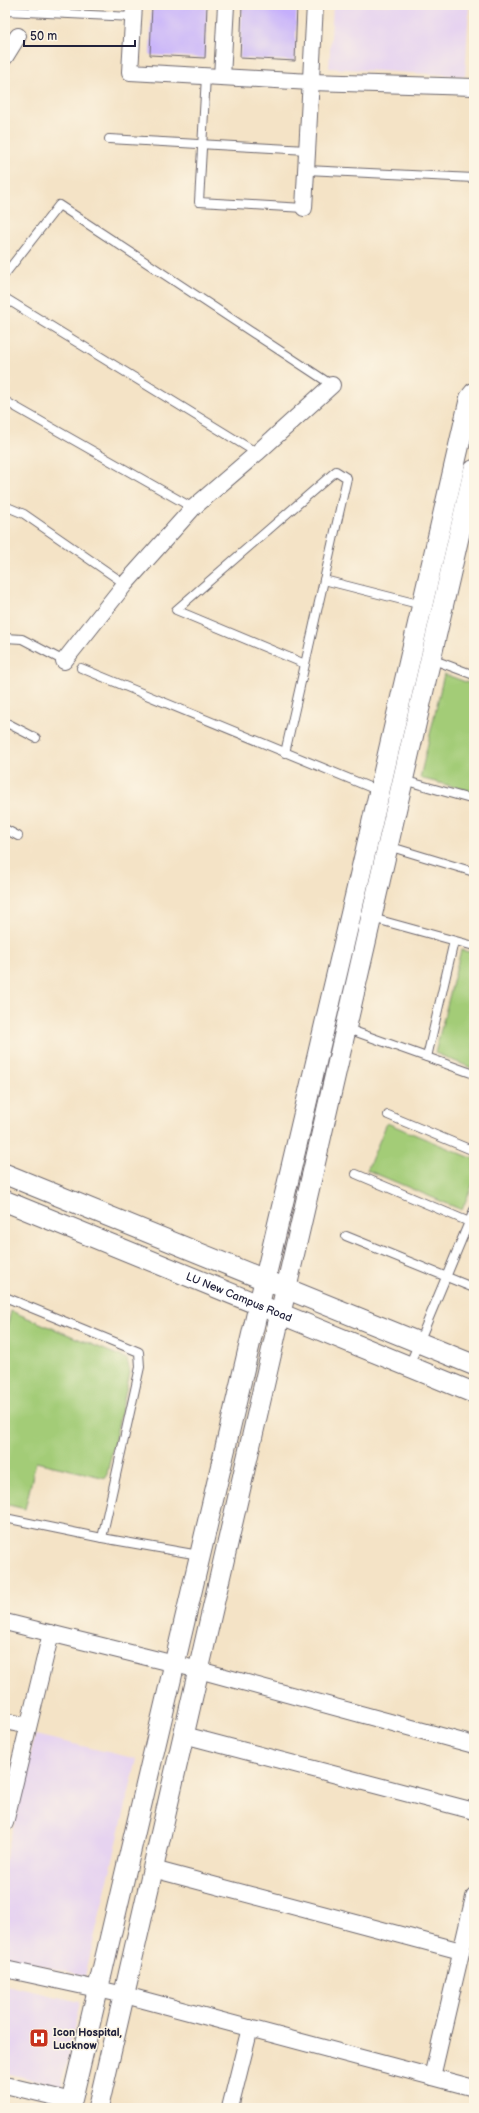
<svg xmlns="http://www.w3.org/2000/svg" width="479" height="2113" font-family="'Balsamiq Sans',sans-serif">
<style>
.built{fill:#e6d3f0}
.green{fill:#a3cc77;stroke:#627759}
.building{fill:#c4aefc}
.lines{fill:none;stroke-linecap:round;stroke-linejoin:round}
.service-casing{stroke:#6c666c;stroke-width:10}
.minor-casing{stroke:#6c666c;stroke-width:18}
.tertiary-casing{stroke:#6c666c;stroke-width:22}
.service{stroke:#fff;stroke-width:8}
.minor{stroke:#fff;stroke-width:16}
.tertiary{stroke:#fff;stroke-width:20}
.labels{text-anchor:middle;stroke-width:3;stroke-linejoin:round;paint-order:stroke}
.street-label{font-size:11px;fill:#22223b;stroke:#fcf5e5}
.poi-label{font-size:11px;font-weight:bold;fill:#22223b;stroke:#fcf5e5;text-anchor:start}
</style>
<rect width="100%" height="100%" fill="#fcf5e5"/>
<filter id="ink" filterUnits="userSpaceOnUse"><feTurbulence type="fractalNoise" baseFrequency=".025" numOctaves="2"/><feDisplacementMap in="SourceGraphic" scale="8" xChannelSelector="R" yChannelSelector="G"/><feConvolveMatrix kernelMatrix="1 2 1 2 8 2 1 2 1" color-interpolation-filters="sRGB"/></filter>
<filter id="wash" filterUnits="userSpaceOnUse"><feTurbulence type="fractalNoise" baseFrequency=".012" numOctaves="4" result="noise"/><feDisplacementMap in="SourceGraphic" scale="16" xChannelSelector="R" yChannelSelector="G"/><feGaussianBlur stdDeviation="0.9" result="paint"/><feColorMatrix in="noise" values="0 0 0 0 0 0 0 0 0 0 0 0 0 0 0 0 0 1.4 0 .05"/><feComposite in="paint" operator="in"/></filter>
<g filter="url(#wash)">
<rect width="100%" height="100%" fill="#f4e3c6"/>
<g class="built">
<polygon points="333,5 469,5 465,76 329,68"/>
<polygon points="35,1735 137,1759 85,1976 5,1957 5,1862"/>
<polygon points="5,1985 80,2002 61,2086 5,2073"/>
</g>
<g class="green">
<polygon points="444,674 474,685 474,792 420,778"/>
<polygon points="461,950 474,953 474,1069 435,1053"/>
<polygon points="387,1123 474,1159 474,1181 462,1210 367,1170"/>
<polygon points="11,1311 127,1359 130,1373 106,1478 36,1462 25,1509 5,1504 5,1335"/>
</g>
<g id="blocks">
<g class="building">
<polygon points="152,5 207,5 205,58 150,55"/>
<polygon points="242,5 297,5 295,61 240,58"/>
</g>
</g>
</g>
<g filter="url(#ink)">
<use href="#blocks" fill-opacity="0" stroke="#6c666c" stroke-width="1"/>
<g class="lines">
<defs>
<g id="service">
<polyline points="5,11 133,17"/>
<polyline points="206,76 199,202 304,208"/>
<polyline points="109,139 307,150"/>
<polyline points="306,170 474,178"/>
<polyline points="5,274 59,205 332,385"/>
<polyline points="5,298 257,453"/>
<polyline points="5,401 193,508"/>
<polyline points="5,506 24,514 125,584"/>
<polyline points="324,580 422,605"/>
<polyline points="5,638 22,639 64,661"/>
<polyline points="431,659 474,675"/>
<polyline points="81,668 379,791"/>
<polyline points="5,722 36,738"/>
<polyline points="285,753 347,478 336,471 176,610 305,664"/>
<polyline points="403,780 474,800"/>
<polyline points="5,829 18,836"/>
<polyline points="388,846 474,872"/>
<polyline points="372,918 474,946"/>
<polyline points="345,1028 474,1074"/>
<polyline points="427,1057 454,941"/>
<polyline points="388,1115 474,1151"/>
<polyline points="356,1174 474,1224"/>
<polyline points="346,1236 474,1288"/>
<polyline points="5,1297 139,1352 140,1367 102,1538"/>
<polyline points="409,1366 474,1210"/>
<polyline points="5,1518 102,1538 199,1555"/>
</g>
<g id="minor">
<polyline points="134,5 130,72 311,82 474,87"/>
<polyline points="5,57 18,36"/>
<polyline points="222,77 226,5"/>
<polyline points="304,208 315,5"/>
<polyline points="64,661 125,584 193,508 257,453 332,385"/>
<polyline points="5,1622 199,1670 474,1745"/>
<polyline points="5,1721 28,1726"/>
<polyline points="184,1735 474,1811"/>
<polyline points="5,1823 51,1633"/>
<polyline points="153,1869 461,1951"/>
<polyline points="5,1969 125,1995 474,2088"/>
<polyline points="432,2077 474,1897"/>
<polyline points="5,2085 72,2101"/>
<polyline points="230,2108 250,2028"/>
</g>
<g id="tertiary">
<polyline points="5,1174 474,1365"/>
<path id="s1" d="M5,1201L474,1393"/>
<polyline points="70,2108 361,871 470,398 474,393"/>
<polyline points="98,2108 474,470"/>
</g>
</defs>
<use href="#service" class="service-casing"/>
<use href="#minor" class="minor-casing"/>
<use href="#tertiary" class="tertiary-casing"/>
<use href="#service" class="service"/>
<use href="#minor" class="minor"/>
<use href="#tertiary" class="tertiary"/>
</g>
</g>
<defs>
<symbol id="hospital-square" viewBox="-11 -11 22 22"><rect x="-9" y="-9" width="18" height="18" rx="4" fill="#c8321e" stroke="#fcf5e5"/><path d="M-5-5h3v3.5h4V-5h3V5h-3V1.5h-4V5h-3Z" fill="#fff"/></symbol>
</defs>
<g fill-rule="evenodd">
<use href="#hospital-square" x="28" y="2027" width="22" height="22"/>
</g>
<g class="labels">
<g class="street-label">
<text dy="4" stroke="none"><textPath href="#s1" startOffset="253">LU New Campus Road</textPath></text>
</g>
<g class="poi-label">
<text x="53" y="2036">Icon Hospital,<tspan x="53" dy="13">Lucknow</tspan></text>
</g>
</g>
<rect width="479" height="2113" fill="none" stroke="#fcf5e5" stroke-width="20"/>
<path d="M24 40v6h111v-6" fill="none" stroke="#22223b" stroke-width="2"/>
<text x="30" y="40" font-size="12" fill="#22223b" stroke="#fcf5e5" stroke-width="3" paint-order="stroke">50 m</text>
</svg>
